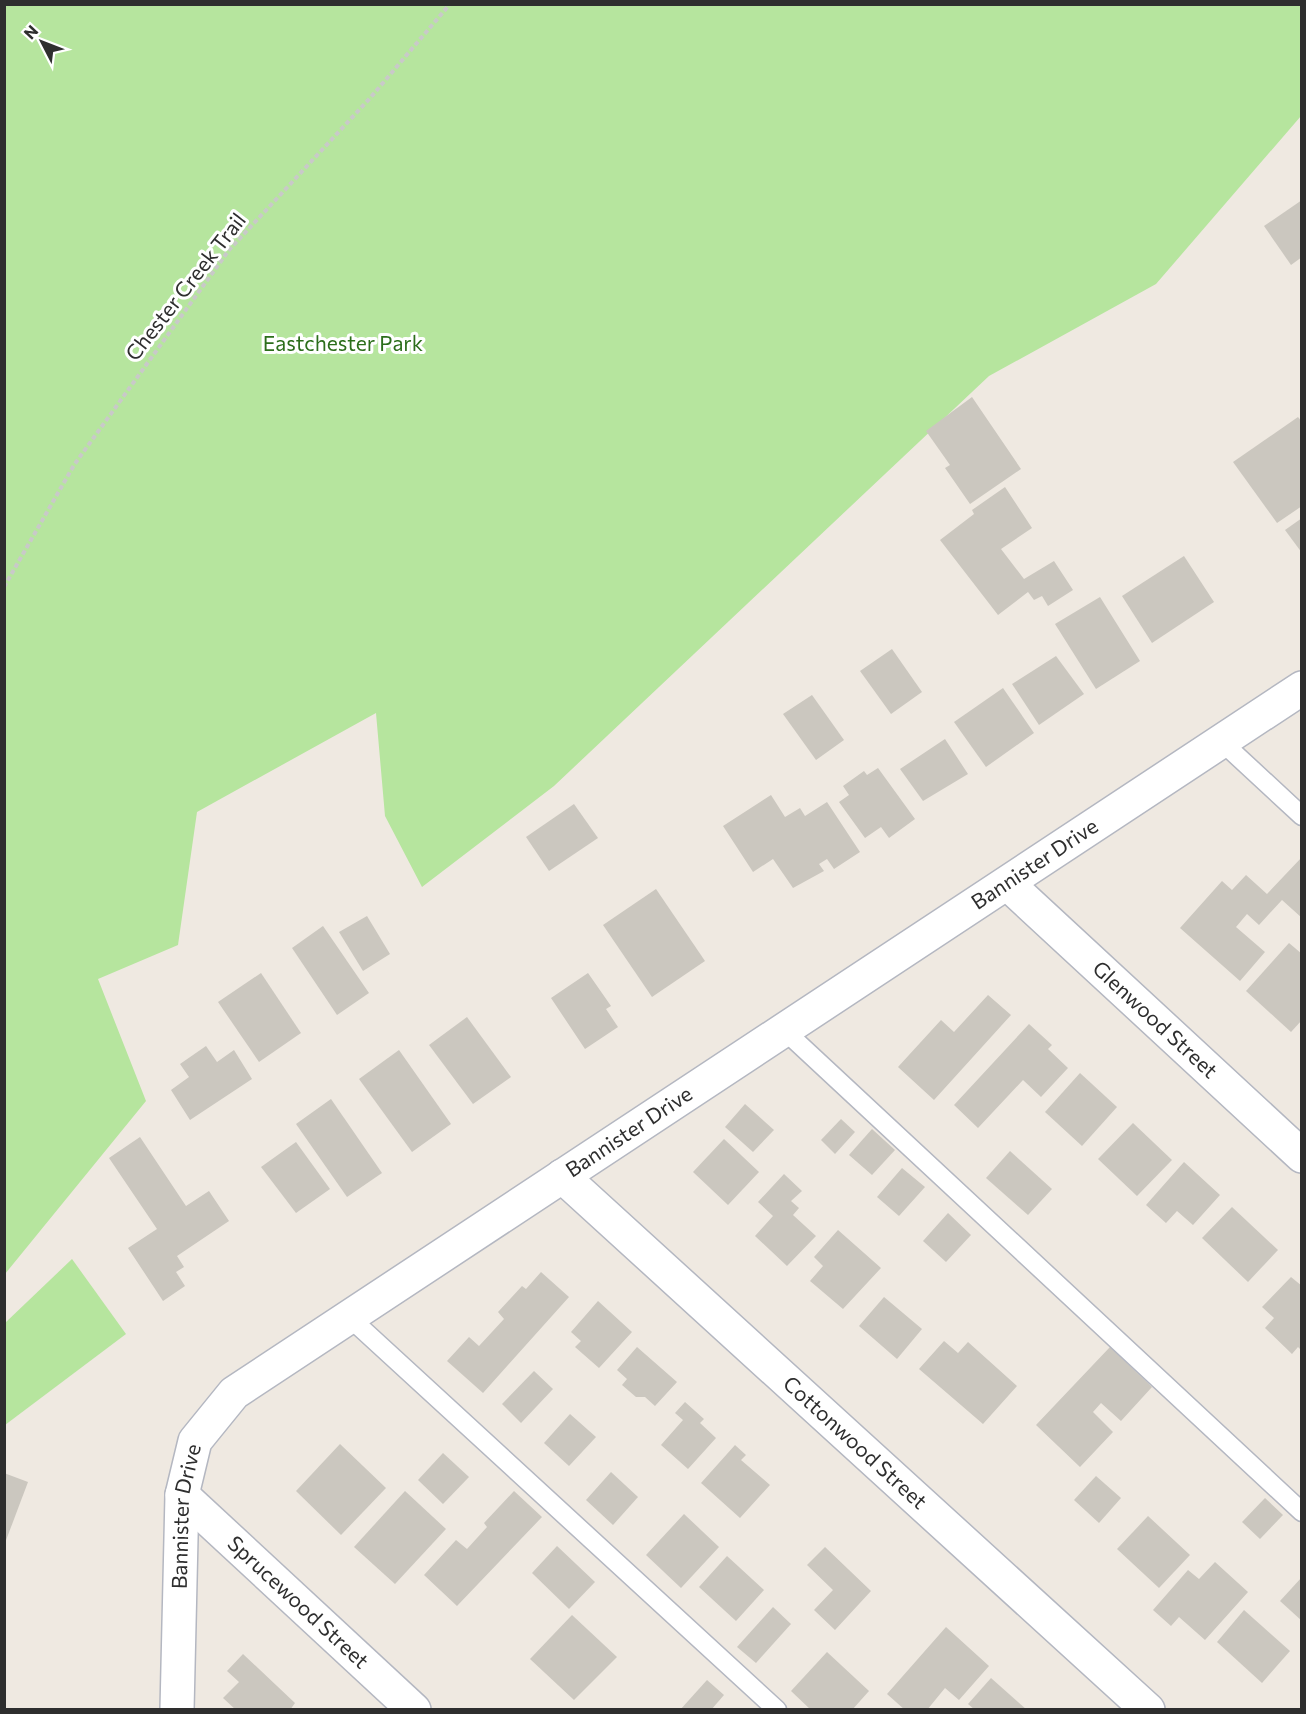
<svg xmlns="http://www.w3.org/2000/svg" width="1306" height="1714" font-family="Commissioner,sans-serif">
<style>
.green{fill:#b6e59e}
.building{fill:#cbc7bf}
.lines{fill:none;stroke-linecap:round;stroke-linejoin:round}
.service-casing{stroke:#b4b7c1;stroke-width:21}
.minor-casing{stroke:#b4b7c1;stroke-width:36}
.path{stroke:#c9c9c9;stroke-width:4;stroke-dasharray:4.5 3;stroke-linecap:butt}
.service{stroke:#fff;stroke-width:18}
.minor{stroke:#fff;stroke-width:33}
.labels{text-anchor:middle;stroke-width:6;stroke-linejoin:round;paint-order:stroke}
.street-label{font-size:21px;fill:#2e2e2e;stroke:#fff}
.park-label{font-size:21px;fill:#2c6e1b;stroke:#fff}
</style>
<rect width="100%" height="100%" fill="#efe9e1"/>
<g class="green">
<polygon points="5,5 1301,5 1301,116 1156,284 989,376 554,786 422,887 385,816 376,713 197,812 178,945 98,979 146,1101 5,1274"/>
<polygon points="72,1259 126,1334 5,1425 5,1323"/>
</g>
<g class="building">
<polygon points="1302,200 1302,257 1291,265 1264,226"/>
<polygon points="972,397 1021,469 970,504 945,468 950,465 926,431"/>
<polygon points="1298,417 1302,422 1302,506 1277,523 1233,462"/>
<polygon points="1005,487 1032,528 1001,549 1024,579 1054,561 1073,590 1048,606 1042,596 1034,600 1028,592 998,615 940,540 974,514 972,510"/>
<polygon points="1302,518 1302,553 1285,530"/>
<polygon points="1184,556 1214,602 1152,643 1122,596"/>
<polygon points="1100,597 1140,661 1096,689 1055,624"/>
<polygon points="892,649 922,692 891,714 860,671"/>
<polygon points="1056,656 1084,694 1039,725 1012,684"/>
<polygon points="1003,688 1034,733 986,767 954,722"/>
<polygon points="812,695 844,740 816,760 783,714"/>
<polygon points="945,739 968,774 923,801 900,769"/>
<polygon points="878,768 915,819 889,838 881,827 865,838 839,802 849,795 843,786 864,771 867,775"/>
<polygon points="771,795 785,817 800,808 805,816 827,802 860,852 834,869 827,859 819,864 824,871 793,888 773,859 753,872 723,826"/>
<polygon points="574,804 598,838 549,871 526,837"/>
<polygon points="1302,857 1302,918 1282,900 1259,925 1247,914 1236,927 1265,952 1240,981 1180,928 1222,881 1232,890 1246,875 1267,894"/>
<polygon points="656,889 705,961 652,997 603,925"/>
<polygon points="367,916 390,954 363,971 339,932"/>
<polygon points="323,926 369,993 337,1015 292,948"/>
<polygon points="1289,943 1302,954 1302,1020 1291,1032 1246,991"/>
<polygon points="261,973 301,1033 259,1062 218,1002"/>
<polygon points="588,973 611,1006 606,1009 618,1027 585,1049 551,998"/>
<polygon points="988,995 1011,1015 934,1100 898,1067 941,1020 954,1032"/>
<polygon points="467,1017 511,1077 473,1104 429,1045"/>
<polygon points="1029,1024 1052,1045 1048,1049 1068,1068 1041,1097 1023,1080 978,1128 954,1105"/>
<polygon points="206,1046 217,1062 234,1050 252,1079 190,1120 171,1090 189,1077 180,1064"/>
<polygon points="399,1050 451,1124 412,1152 359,1079"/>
<polygon points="1080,1073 1117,1107 1082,1146 1045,1112"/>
<polygon points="331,1099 382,1173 347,1197 296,1124"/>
<polygon points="745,1104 774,1130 753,1152 725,1127"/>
<polygon points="841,1119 855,1132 835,1154 821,1140"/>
<polygon points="1133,1123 1172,1160 1137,1196 1098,1159"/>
<polygon points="872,1129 895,1150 872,1175 849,1155"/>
<polygon points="140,1137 186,1206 209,1191 229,1221 177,1256 184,1267 176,1272 185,1286 163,1301 128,1248 157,1229 109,1158"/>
<polygon points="724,1139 759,1172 728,1205 693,1172"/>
<polygon points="296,1142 330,1189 296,1213 261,1167"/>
<polygon points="1010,1151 1052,1189 1028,1215 986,1178"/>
<polygon points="1184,1162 1220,1195 1193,1225 1177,1211 1166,1223 1146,1205"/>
<polygon points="902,1168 925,1187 899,1216 877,1197"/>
<polygon points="784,1174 802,1191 791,1201 799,1208 793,1215 816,1236 787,1266 755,1236 773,1216 758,1202"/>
<polygon points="1232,1207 1278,1250 1248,1282 1202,1238"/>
<polygon points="948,1213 971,1235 946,1262 923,1241"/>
<polygon points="838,1230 881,1268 843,1309 810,1281 823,1266 814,1257"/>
<polygon points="541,1272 569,1297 483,1393 447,1361 469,1337 479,1346 504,1319 498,1312 522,1286 526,1289"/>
<polygon points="1291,1277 1302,1286 1302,1351 1298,1347 1292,1354 1265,1328 1274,1318 1262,1307"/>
<polygon points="884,1297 922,1329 897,1359 859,1326"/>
<polygon points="598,1301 632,1332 599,1368 575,1347 581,1341 571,1332"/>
<polygon points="944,1341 958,1353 968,1342 1017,1386 983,1424 919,1369"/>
<polygon points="637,1347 677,1382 655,1406 645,1397 636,1397 622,1385 627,1379 617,1370"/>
<polygon points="1110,1347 1152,1387 1121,1421 1101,1403 1093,1412 1113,1432 1080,1467 1036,1425"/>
<polygon points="534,1371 553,1389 521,1423 502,1404"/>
<polygon points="685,1402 704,1419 700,1423 716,1438 688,1469 661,1445 683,1420 675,1413"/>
<polygon points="570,1414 596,1437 569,1466 544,1443"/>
<polygon points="340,1444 386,1488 341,1535 296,1491"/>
<polygon points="735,1445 746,1455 741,1460 770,1485 740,1518 701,1483"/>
<polygon points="443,1453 469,1477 443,1504 418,1480"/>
<polygon points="611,1472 638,1497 613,1525 586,1500"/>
<polygon points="4,1473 28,1482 5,1543 4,1543"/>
<polygon points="1096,1476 1121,1498 1099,1523 1074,1500"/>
<polygon points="405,1491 446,1529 395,1584 354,1547"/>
<polygon points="514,1491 542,1517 457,1606 424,1575 456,1540 467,1549 487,1527 484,1523"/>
<polygon points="1265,1498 1283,1515 1260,1539 1242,1522"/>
<polygon points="684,1514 719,1547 681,1588 646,1555"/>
<polygon points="1148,1516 1190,1555 1159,1588 1117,1549"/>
<polygon points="557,1546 595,1582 569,1609 532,1573"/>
<polygon points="825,1547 871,1591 835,1630 814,1610 833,1590 807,1565"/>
<polygon points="727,1556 764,1590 736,1621 699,1587"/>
<polygon points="1215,1562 1248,1592 1205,1640 1179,1617 1171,1626 1153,1610 1188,1570 1199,1579"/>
<polygon points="1302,1577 1302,1621 1280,1601"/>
<polygon points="773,1607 791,1624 756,1663 737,1647"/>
<polygon points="1244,1610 1290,1651 1262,1683 1217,1642"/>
<polygon points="572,1615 617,1657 574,1700 530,1659"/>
<polygon points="946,1627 989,1666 959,1700 945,1688 927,1710 905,1710 887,1694"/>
<polygon points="827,1652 869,1691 852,1710 811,1710 791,1691"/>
<polygon points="243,1654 295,1703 290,1710 236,1710 223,1698 239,1682 227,1671"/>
<polygon points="991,1678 1027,1710 975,1710 968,1704"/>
<polygon points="707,1680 724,1695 711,1710 680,1710"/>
</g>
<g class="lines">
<defs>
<g id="service">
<polyline points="1221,741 1302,816"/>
<polyline points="785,1031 1302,1512"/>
<polyline points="349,1317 777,1710"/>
</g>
<g id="minor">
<path id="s1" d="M1008,884L1302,1156"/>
<path id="s2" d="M562,1176L1148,1710"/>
<path id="s3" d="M182,1495L414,1710"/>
<path id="s4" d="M177,1710L182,1495L195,1441L234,1393L1302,688"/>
</g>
</defs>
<use href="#service" class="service-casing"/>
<use href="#minor" class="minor-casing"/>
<polyline class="path" points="4,587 74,465 229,250 371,97 450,4"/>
<use href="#service" class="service"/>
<use href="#minor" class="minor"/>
</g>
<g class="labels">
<g class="street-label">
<text transform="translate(186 287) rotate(-52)" y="7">Chester Creek Trail</text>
<text dy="7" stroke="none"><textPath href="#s4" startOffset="1292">Bannister Drive</textPath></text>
<text dy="7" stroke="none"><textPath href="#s1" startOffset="200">Glenwood Street</textPath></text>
<text dy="7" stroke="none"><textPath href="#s4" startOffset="806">Bannister Drive</textPath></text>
<text dy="7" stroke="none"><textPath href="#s2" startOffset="396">Cottonwood Street</textPath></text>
<text dy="7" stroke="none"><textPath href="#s4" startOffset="194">Bannister Drive</textPath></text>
<text dy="7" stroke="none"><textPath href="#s3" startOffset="158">Sprucewood Street</textPath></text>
</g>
<g class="park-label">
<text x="343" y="351">Eastchester Park</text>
</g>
</g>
<rect width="1306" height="1714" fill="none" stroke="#2e2e2e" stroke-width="12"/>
<g transform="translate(42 42) rotate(312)" stroke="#ffffff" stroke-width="4.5" paint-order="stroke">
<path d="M0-4.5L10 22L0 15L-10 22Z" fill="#2e2e2e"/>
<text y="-9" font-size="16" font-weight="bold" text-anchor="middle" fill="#2e2e2e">N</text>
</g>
</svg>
